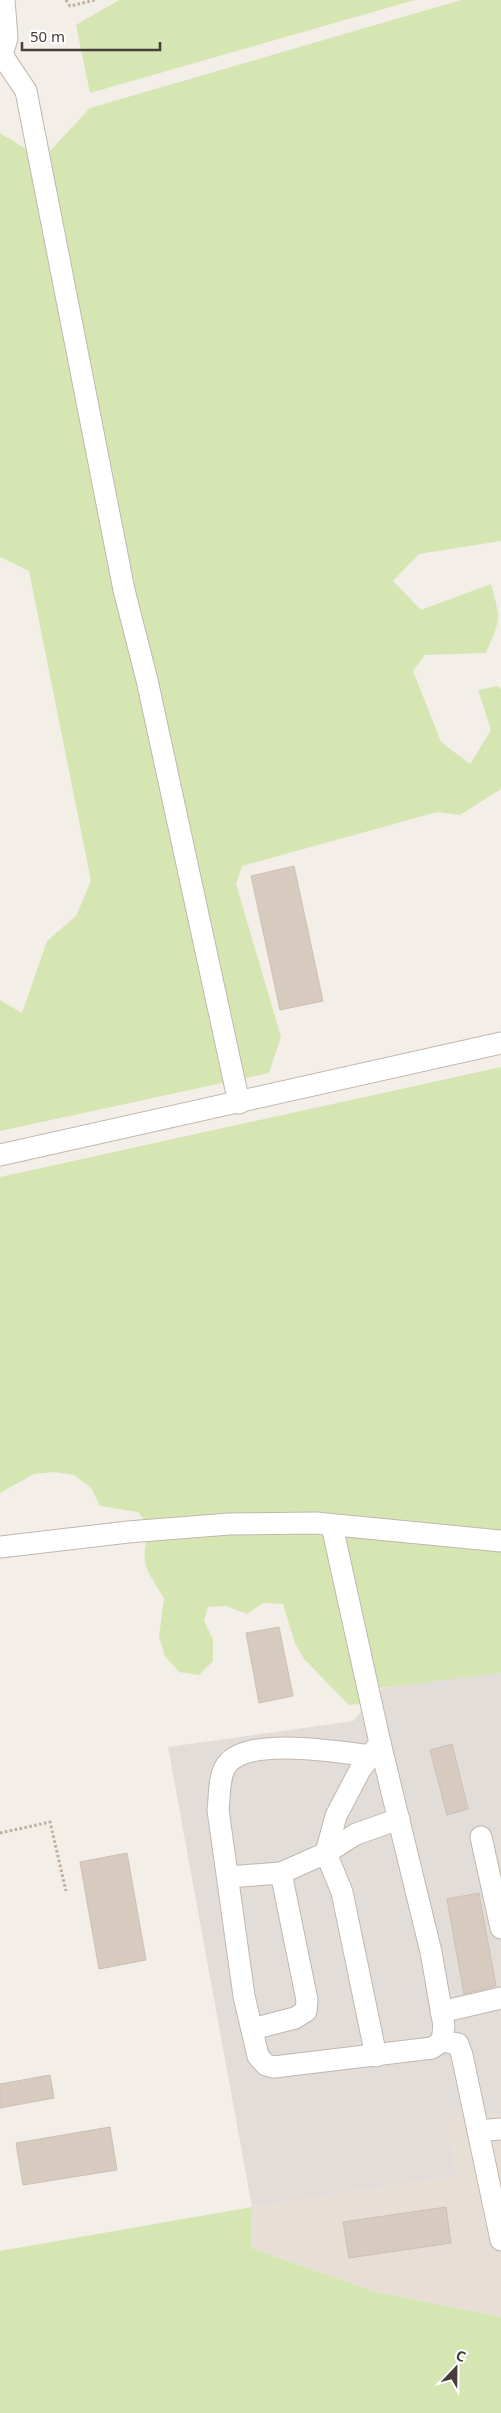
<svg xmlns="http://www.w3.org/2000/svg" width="501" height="2413" font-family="'Noto Sans',sans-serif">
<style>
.residential{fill:#e7dfd6}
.industrial{fill:#e3ddd9}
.green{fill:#d6e6b2}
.building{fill:#d7cbc0;stroke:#cfbfb1}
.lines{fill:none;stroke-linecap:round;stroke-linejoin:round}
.minor-casing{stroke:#c1b7ad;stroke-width:23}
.path{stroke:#c0ae9c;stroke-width:3;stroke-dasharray:2.5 2.5;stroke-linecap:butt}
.minor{stroke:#fff;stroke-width:21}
</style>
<rect width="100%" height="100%" fill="#f3eee8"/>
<polygon class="residential" points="501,2113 501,2317 376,2292 251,2248 252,2207 456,2176 448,2121"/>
<polygon class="industrial" points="501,1671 501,2113 448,2121 456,2176 252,2207 168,1747 353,1721 382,1688"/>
<g class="green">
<polygon points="119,0 415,0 90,93 76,25"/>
<path d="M461,0H501V541L419,554L393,581L421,610L491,584C501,622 501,617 486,653L425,655L413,671L441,742L470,764L491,730L478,690L498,686L501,689V789L460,815L437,812L242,866L236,884L281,1037L269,1073L0,1131V1000L22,1013L47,941L76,916L91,881L29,571L0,557V133L31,152L50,151L90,108Z"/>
<path d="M501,1067V1673L379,1688L368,1703L349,1705L304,1659L295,1643L283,1604L263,1603L247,1614L226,1606L208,1607L204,1621L213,1639V1661L199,1675L179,1672L165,1656L159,1637L164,1598C145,1567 139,1564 150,1527L138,1512L100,1506L91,1488L74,1475L54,1472L34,1474L0,1493V1177Z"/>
<polygon points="252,2207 251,2248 376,2292 501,2317 501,2413 0,2413 0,2251"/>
</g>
<g class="building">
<polygon points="294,866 323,1001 280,1010 251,876"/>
<polygon points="279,1627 293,1696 259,1703 246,1633"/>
<polygon points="452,1744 468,1809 447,1815 430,1750"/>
<polygon points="127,1853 146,1960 99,1969 80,1862"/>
<polygon points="479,1893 496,1986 464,1994 447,1899"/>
<polygon points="50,2075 54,2098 0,2108 0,2084"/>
<polygon points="110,2127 117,2170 23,2185 16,2143"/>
<polygon points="446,2207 451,2243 349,2258 343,2222"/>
</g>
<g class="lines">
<defs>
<g id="minor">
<polyline points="0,55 2,55 7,38 4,0"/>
<polyline points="2,55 26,91 124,590 147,680 239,1103"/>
<polyline points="0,1155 501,1043"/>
<polyline points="332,1526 380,1743 360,1770 336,1816 326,1853 342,1892 376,2056"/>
<polyline points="0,1547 128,1532 229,1524 316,1523 501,1541"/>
<path d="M372,1756C339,1752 254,1737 229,1762C218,1773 220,1796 218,1810L244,1996L258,2056L266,2065L274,2067L432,2048L442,2041L444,2026L431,1952L380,1743"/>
<polyline points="481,1837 501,1928"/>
<polyline points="228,1877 281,1873 326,1853 356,1834 399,1819"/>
<polyline points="441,2012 501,1998"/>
<polyline points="252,2029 295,2018 306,2011 307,2000 281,1873"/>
<polyline points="442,2041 458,2044 462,2055 501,2240"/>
<polyline points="478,2131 501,2129"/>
</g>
</defs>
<use href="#minor" class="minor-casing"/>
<g class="path">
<polyline points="66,0 70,6 95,0"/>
<polyline points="0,1833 50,1822 66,1891"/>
</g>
<use href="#minor" class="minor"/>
</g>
<g transform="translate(456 2368) rotate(22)" stroke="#ffffff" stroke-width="4" paint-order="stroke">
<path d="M0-4L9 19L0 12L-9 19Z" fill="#463e37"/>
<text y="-8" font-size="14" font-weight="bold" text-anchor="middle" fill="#463e37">С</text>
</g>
<path d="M22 42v8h138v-8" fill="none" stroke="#463e37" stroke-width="2.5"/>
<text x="30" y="42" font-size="15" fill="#463e37" stroke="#ffffff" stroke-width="4" paint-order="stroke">50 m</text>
</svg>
